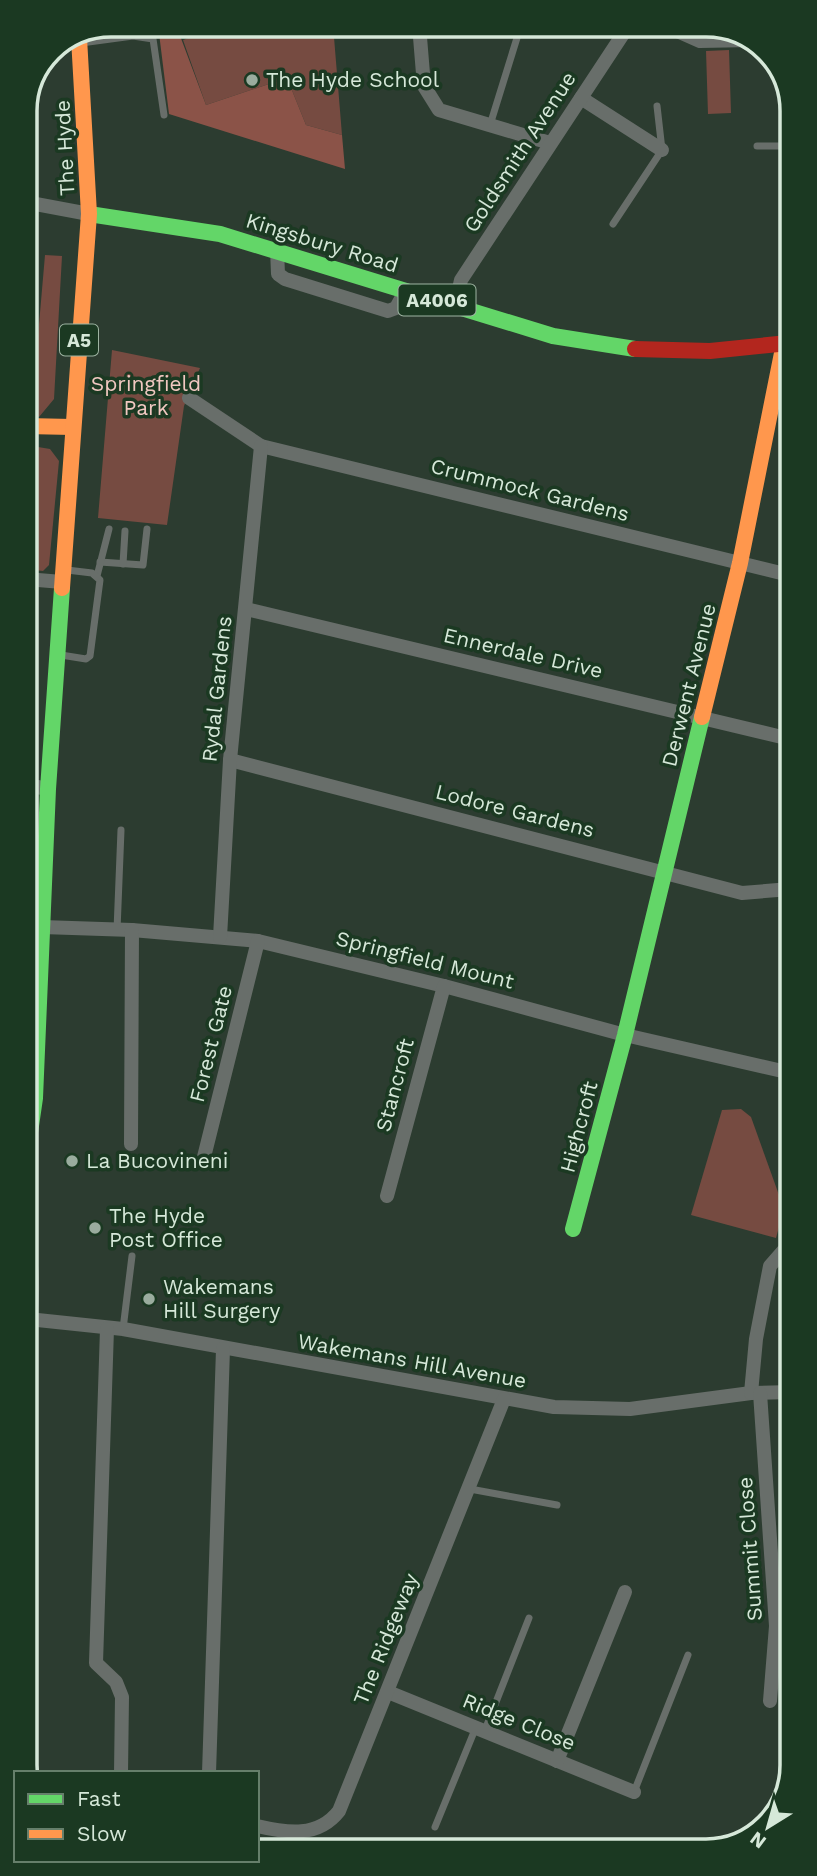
<svg xmlns="http://www.w3.org/2000/svg" width="817" height="1876" font-family="'Work Sans',sans-serif">
<style>
.green{fill:#764b41}
.forest{fill:#8b5348}
.lines{fill:none;stroke-linecap:round;stroke-linejoin:round}
.lane{stroke:#686e6a;stroke-width:7}
.street{stroke:#686e6a;stroke-width:14}
.fast{stroke:#63d668;stroke-width:16}
.slow{stroke:#ff974d;stroke-width:16}
.jam{stroke:#b3261e;stroke-width:16}
.poi-dot{fill:#9aac9e;stroke:#1b3922;stroke-width:2.5}
.labels{text-anchor:middle;stroke-width:7;stroke-linejoin:round;paint-order:stroke}
.shield{fill:#1b3922;stroke:#9eb4a2;stroke-width:2}
.shield-label{font-size:19px;font-weight:bold;fill:#d6e8d9}
.poi-label{font-size:21px;fill:#d6e8d9;stroke:#1b3922;text-anchor:start}
.street-label{font-size:21px;fill:#d6e8d9;stroke:#1b3922}
.park-label{font-size:21px;fill:#f1c8c1;stroke:#1b3922}
.rim{fill:none;stroke:#d6e8d9;stroke-width:3.5}
</style>
<rect width="100%" height="100%" fill="#2c3c30"/>
<g class="green">
<polygon points="224,25 333,25 342,135 306,125 287,78 206,105 183,40"/>
<polygon points="729,50 731,113 708,114 706,51"/>
<polygon points="45,255 62,256 54,399 39,417 26,416 25,389 34,382"/>
<polygon points="112,350 200,368 184,406 167,525 98,518"/>
<polygon points="26,445 50,449 59,461 49,565 43,571 26,569"/>
<polygon points="741,1109 751,1117 784,1209 776,1238 691,1215 722,1110"/>
</g>
<polygon class="forest" points="158,25 176,25 206,105 287,78 306,125 342,135 345,169 169,114"/>
<g class="lines">
<g class="lane">
<polyline points="81,43 133,36 153,39 164,115"/>
<polyline points="490,125 521,25"/>
<polyline points="757,146 788,146"/>
<polyline points="613,224 662,150 657,106"/>
<polyline points="100,562 143,565 147,529"/>
<polyline points="123,564 125,531"/>
<polyline points="97,576 109,529"/>
<polyline points="26,628 28,615"/>
<polyline points="61,655 86,659 90,656 100,580 92,573 67,570"/>
<polyline points="117,930 121,830"/>
<path d="M28,1238C44,1271 30,1350 28,1390"/>
<polyline points="123,1329 132,1256"/>
<polyline points="470,1489 557,1505"/>
<polyline points="485,1730 529,1618"/>
<polyline points="634,1792 688,1655"/>
<polyline points="435,1827 476,1727"/>
</g>
<g class="street">
<polyline points="419,25 424,86 439,110 550,143"/>
<polyline points="664,25 700,41 752,40"/>
<polyline points="581,98 662,150"/>
<polyline points="25,202 89,214"/>
<polyline points="277,249 278,274 285,279 388,311 396,308 406,290"/>
<polyline points="455,306 461,280 629,25"/>
<polyline points="189,398 261,446 789,575"/>
<polyline points="26,579 62,582"/>
<polyline points="246,609 790,739"/>
<polyline points="230,760 742,893 790,889"/>
<polyline points="27,785 48,789"/>
<polyline points="42,927 132,930 258,941 444,986 625,1035 791,1073"/>
<polyline points="220,937 230,760 261,446"/>
<polyline points="131,1144 132,930"/>
<polyline points="204,1157 258,941"/>
<polyline points="387,1196 444,986"/>
<polyline points="28,1319 123,1329 554,1407 630,1409 751,1393 791,1392"/>
<polyline points="107,1329 96,1663 116,1682 122,1697 121,1773"/>
<polyline points="751,1393 756,1339 770,1266 791,1242"/>
<polyline points="760,1393 776,1626 770,1701"/>
<polyline points="388,1692 634,1792"/>
<polyline points="557,1761 625,1592"/>
<polyline points="209,1773 223,1349"/>
<path d="M257,1826C287,1833 318,1838 339,1811L504,1399"/>
</g>
<g class="fast">
<polyline points="89,214 220,234 553,336 635,349"/>
<polyline points="27,1153 35,1098 48,789 62,588"/>
<polyline points="573,1229 625,1035 702,717"/>
</g>
<g class="slow">
<polyline points="26,426 72,427"/>
<polyline points="62,588 89,214 79,38"/>
<polyline points="702,717 740,563 784,343"/>
</g>
<polyline class="jam" points="635,349 710,351 788,343"/>
</g>
<g class="poi-dot">
<circle cx="252" cy="80" r="7"/>
<circle cx="72" cy="1161" r="7"/>
<circle cx="95" cy="1228" r="7"/>
<circle cx="149" cy="1299" r="7"/>
</g>
<g class="labels">
<g class="shield">
<rect x="398.5" y="284.5" width="77" height="31" rx="5"/>
<rect x="60" y="324.5" width="38" height="31" rx="5"/>
</g>
<g class="shield-label">
<text x="437" y="307">A4006</text>
<text x="79" y="347">A5</text>
</g>
<g class="poi-label">
<text x="266" y="87">The Hyde School</text>
<text x="86" y="1168">La Bucovineni</text>
<text x="109" y="1223">The Hyde<tspan x="109" dy="24">Post Office</tspan></text>
<text x="163" y="1294">Wakemans<tspan x="163" dy="24">Hill Surgery</tspan></text>
</g>
<g class="street-label">
<text transform="translate(65 148) rotate(-93)" y="7">The Hyde</text>
<text transform="translate(520 152) rotate(-57)" y="7">Goldsmith Avenue</text>
<text transform="translate(322 243) rotate(17)" y="7">Kingsbury Road</text>
<text transform="translate(530 490) rotate(14)" y="7">Crummock Gardens</text>
<text transform="translate(523 653) rotate(13)" y="7">Ennerdale Drive</text>
<text transform="translate(689 685) rotate(-76)" y="7">Derwent Avenue</text>
<text transform="translate(217 689) rotate(-84)" y="7">Rydal Gardens</text>
<text transform="translate(515 811) rotate(14)" y="7">Lodore Gardens</text>
<text transform="translate(425 960) rotate(14)" y="7">Springfield Mount</text>
<text transform="translate(211 1044) rotate(-76)" y="7">Forest Gate</text>
<text transform="translate(395 1085) rotate(-75)" y="7">Stancroft</text>
<text transform="translate(579 1127) rotate(-75)" y="7">Highcroft</text>
<text transform="translate(412 1361) rotate(10)" y="7">Wakemans Hill Avenue</text>
<text transform="translate(750 1549) rotate(-94)" y="7">Summit Close</text>
<text transform="translate(386 1639) rotate(-68)" y="7">The Ridgeway</text>
<text transform="translate(519 1722) rotate(22)" y="7">Ridge Close</text>
</g>
<g class="park-label">
<text x="146" y="391">Springfield<tspan x="146" dy="24">Park</tspan></text>
</g>
</g>
<path d="M0 0H817V1876H0ZM111 37H706A74 74 0 0 1 780 111V1765A74 74 0 0 1 706 1839H111A74 74 0 0 1 37 1765V111A74 74 0 0 1 111 37Z" fill="#1b3922" fill-rule="evenodd"/>
<path class="rim" d="M111 37H706A74 74 0 0 1 780 111V1765A74 74 0 0 1 706 1839H111A74 74 0 0 1 37 1765V111A74 74 0 0 1 111 37Z"/>
<rect x="14" y="1771" width="245" height="91" fill="#1b3922" stroke="#667f6b" stroke-width="2"/>
<rect x="28" y="1794" width="35" height="10" fill="#63d668" stroke="#667f6b" stroke-width="2"/>
<text x="77" y="1806" font-size="21" fill="#d6e8d9">Fast</text>
<rect x="28" y="1829" width="35" height="10" fill="#ff974d" stroke="#667f6b" stroke-width="2"/>
<text x="77" y="1841" font-size="21" fill="#d6e8d9">Slow</text>
<g transform="translate(768 1827) rotate(217)" stroke="#1b3922" stroke-width="5" paint-order="stroke">
<path d="M0-5L12 26L0 18L-12 26Z" fill="#d6e8d9"/>
<text y="-10" font-size="19" font-weight="bold" text-anchor="middle" fill="#d6e8d9">N</text>
</g>
</svg>
